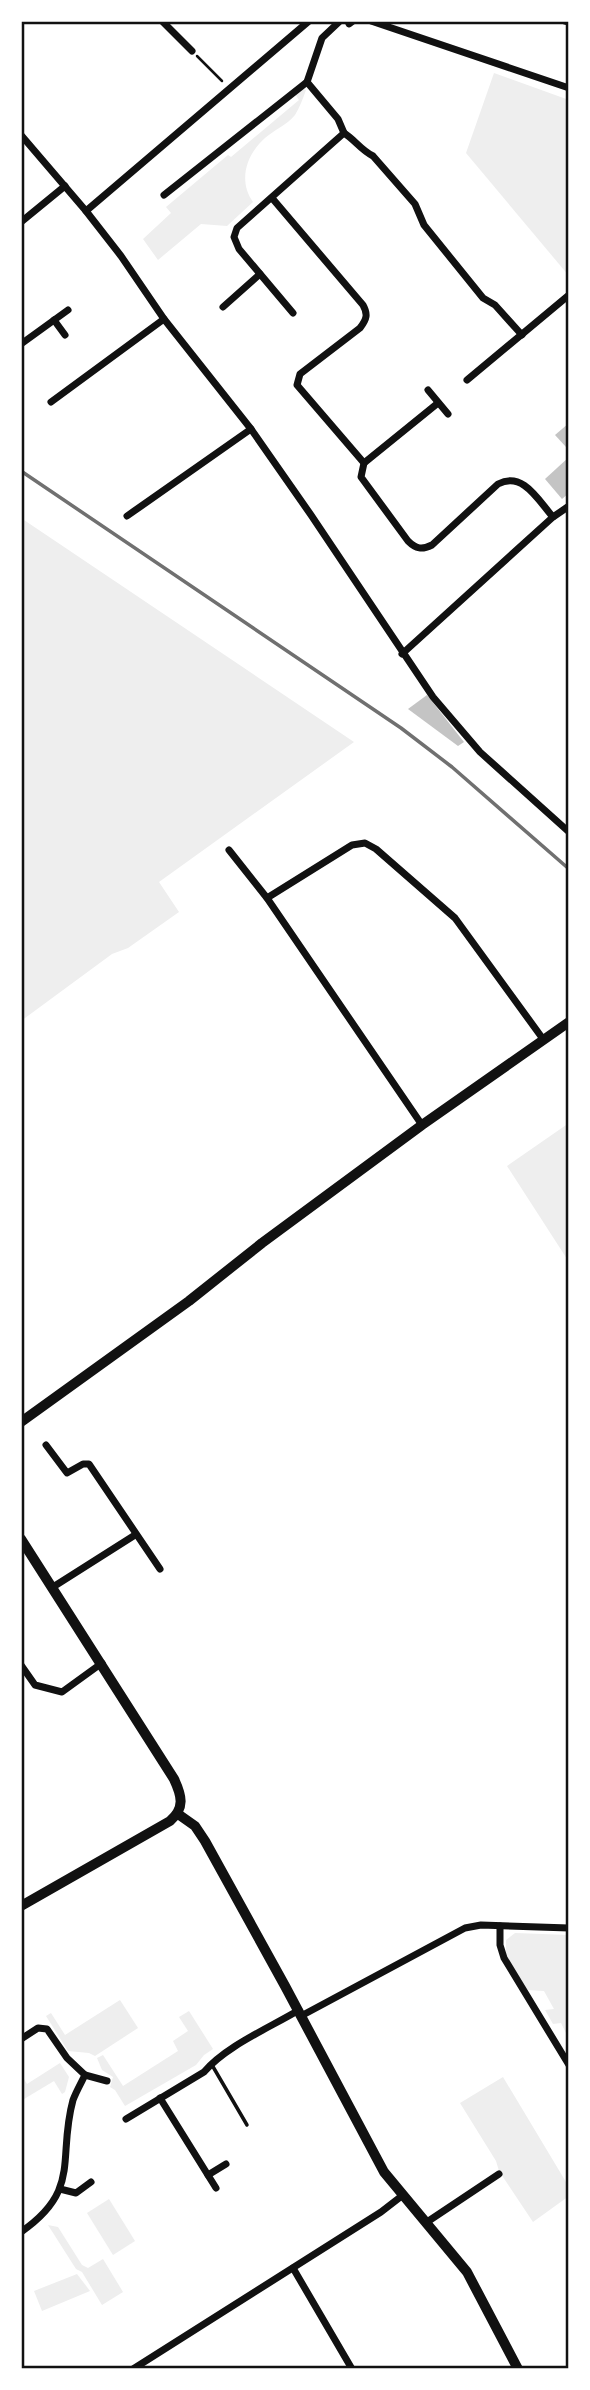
<svg xmlns="http://www.w3.org/2000/svg" width="590" height="2390" font-family="'Nunito Sans',sans-serif">
<style>
.green{fill:#eee}
.building{fill:#c4c4c4}
.lines{fill:none;stroke-linecap:round;stroke-linejoin:round}
.path{stroke:#111;stroke-width:2.5}
.service{stroke:#111;stroke-width:3.5}
.minor{stroke:#111;stroke-width:7}
.tertiary{stroke:#111;stroke-width:10}
.secondary{stroke:#111;stroke-width:10}
.rail{stroke:#707070;stroke-width:3.5}
.neatline{fill:none;stroke:#111;stroke-width:2.5}
</style>
<rect width="100%" height="100%" fill="#fff"/>
<g class="green">
<polygon points="494,73 569,100 569,276 466,153"/>
<path d="M303,89L306,90C303,98 300,107 295,115C287,125 274,130 265,138C246,155 238,181 253,202L227,226L201,224L158,260L143,239L171,213L166,207L228,155L231,157L299,100L295,94Z"/>
<polygon points="21,518 354,742 159,882 179,912 128,948 112,954 21,1021"/>
<polygon points="569,1123 569,1262 507,1166"/>
<polygon points="515,1933 569,1935 569,2039 561,2023 553,2024 545,2010 554,2009 544,1991 527,1990 506,1955 506,1940"/>
<polygon points="120,2000 138,2028 95,2056 89,2053 68,2051 46,2016 51,2013 65,2035"/>
<polygon points="189,2011 213,2049 204,2055 196,2065 125,2106 115,2090 110,2087 113,2077 102,2070 97,2058 103,2055 123,2086 178,2051 173,2041 188,2031 179,2017"/>
<polygon points="60,2063 69,2077 65,2092 62,2094 54,2081 24,2099 21,2094 21,2074 27,2084"/>
<polygon points="503,2077 569,2187 569,2196 533,2222 499,2171 496,2161 460,2103"/>
<polygon points="109,2199 135,2241 113,2255 87,2213"/>
<polygon points="48,2225 58,2227 82,2265 88,2268 103,2259 123,2292 102,2305 82,2272 76,2269"/>
<polygon points="77,2274 90,2291 42,2311 34,2291"/>
</g>
<g class="building">
<polygon points="569,423 569,445 566,447 555,435"/>
<polygon points="569,457 569,493 562,499 545,479"/>
<polygon points="427,695 464,742 458,746 408,709"/>
</g>
<g class="lines">
<polyline class="path" points="197,56 222,81"/>
<polyline class="service" points="212,2065 247,2125"/>
<g class="minor">
<polyline points="162,21 192,51"/>
<polyline points="348,21 349,24 353,21"/>
<polyline points="371,21 569,88"/>
<polyline points="565,21 569,22"/>
<path d="M344,133C355,140 361,150 373,156L415,204L424,225L483,298L495,305L522,335"/>
<polyline points="21,135 86,211 121,256 164,319 251,429 311,515 433,697 480,752 569,832"/>
<polyline points="164,195 307,82 322,38 340,21"/>
<path d="M272,198L363,305C368,314 367,319 360,328L300,374L297,385L364,463L361,477L408,541C416,549 422,550 432,545L498,484C523,471 538,500 553,517"/>
<polyline points="86,211 309,21"/>
<polyline points="21,222 65,186"/>
<polyline points="223,307 260,274"/>
<polyline points="293,313 239,249 234,237 237,228 344,133 338,119 307,82"/>
<polyline points="54,320 65,335"/>
<polyline points="21,344 68,310"/>
<polyline points="467,380 569,295"/>
<polyline points="428,390 448,414"/>
<polyline points="51,402 164,319"/>
<polyline points="364,463 438,403"/>
<polyline points="127,516 251,429"/>
<polyline points="402,654 553,517 569,506"/>
<polyline points="229,850 267,898 422,1125"/>
<polyline points="267,898 352,845 365,843 376,849 455,918 543,1039"/>
<polyline points="46,1445 67,1473 83,1464 89,1464 160,1569"/>
<polyline points="53,1587 135,1535"/>
<polyline points="21,1665 35,1685 62,1692 102,1663"/>
<polyline points="500,1926 500,1945 504,1958 569,2065"/>
<polyline points="301,2016 465,1928 481,1925 569,1928"/>
<path d="M21,2039L38,2028L47,2029L67,2058L85,2075C81,2083 76,2092 73,2100C57,2158 82,2190 21,2232"/>
<polyline points="85,2075 107,2081"/>
<polyline points="160,2098 216,2188"/>
<path d="M126,2119L204,2072C226,2046 269,2028 299,2010"/>
<polyline points="208,2175 226,2164"/>
<polyline points="60,2189 76,2193 91,2182"/>
<polyline points="427,2222 499,2174"/>
<polyline points="293,2268 352,2369"/>
<polyline points="133,2369 381,2212 403,2195"/>
</g>
<polyline class="tertiary" points="178,1814 195,1826 205,1841 285,1986 384,2172 467,2272 518,2369"/>
<g class="secondary">
<polyline points="21,1422 189,1301 262,1243 422,1125 569,1022"/>
<path d="M21,1539L174,1779C182,1796 185,1808 170,1821L21,1906"/>
</g>
<polyline class="rail" points="21,471 401,728 452,767 569,869"/>
</g>
<rect width="590" height="2390" fill="none" stroke="#ffffff" stroke-width="46"/>
<rect x="23" y="23" width="544" height="2344" class="neatline"/>
</svg>
